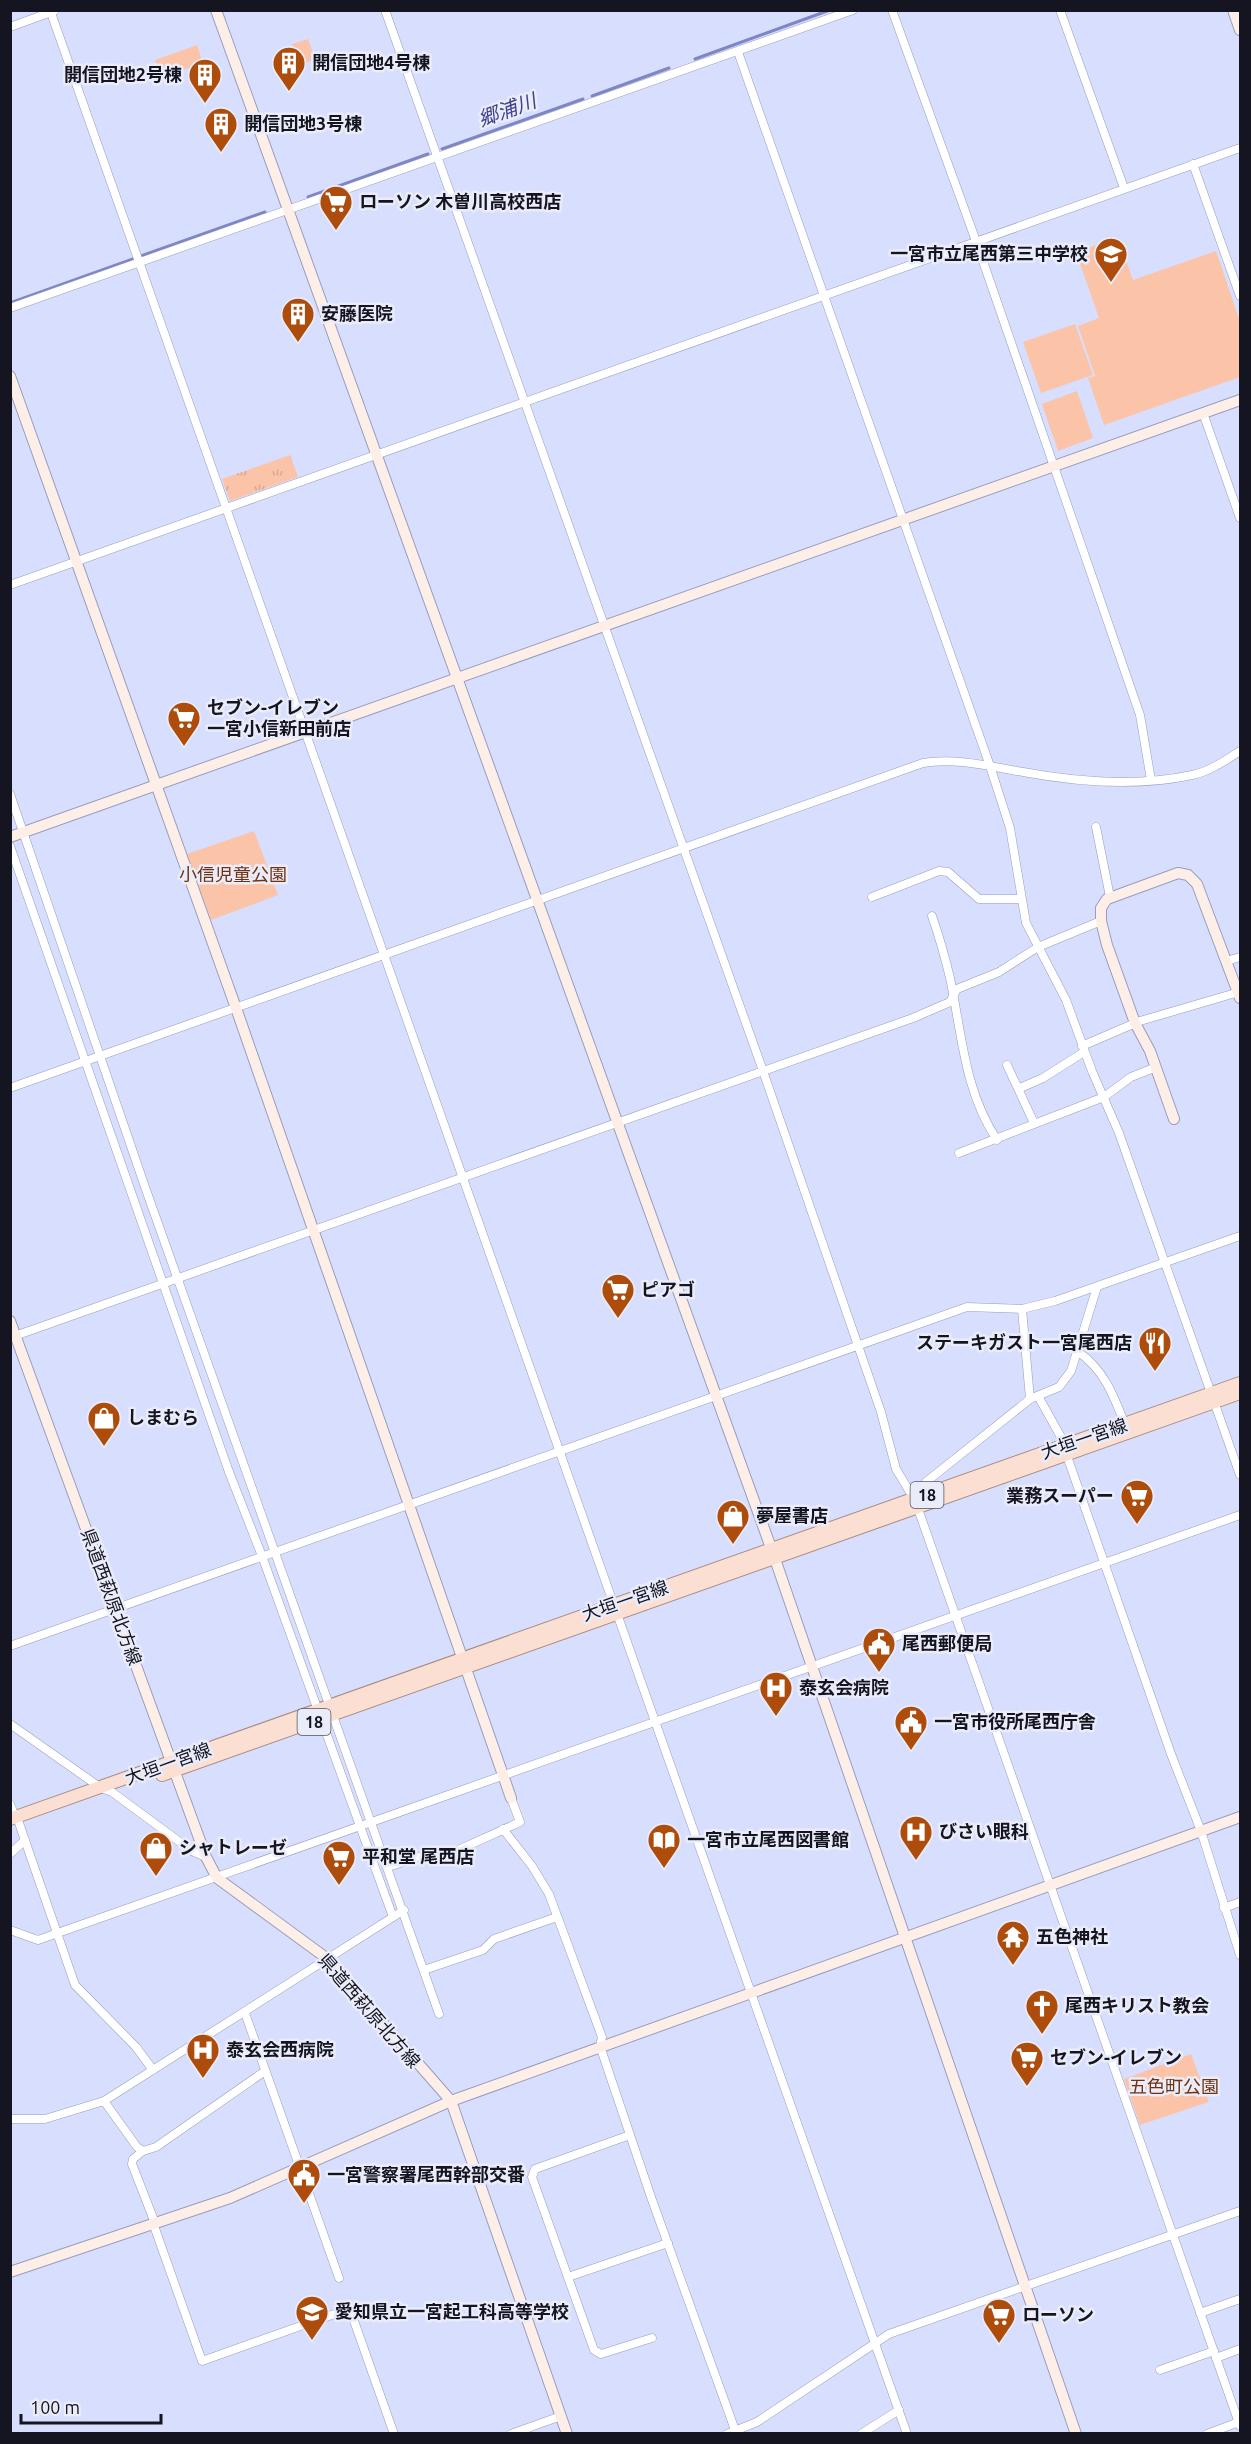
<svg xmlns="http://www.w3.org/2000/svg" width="1251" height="2444" font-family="Ubuntu,'Noto Sans JP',sans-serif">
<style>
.grass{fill:url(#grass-tufts)}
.park{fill:#fbc4a9}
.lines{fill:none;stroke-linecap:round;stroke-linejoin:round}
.stream{stroke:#7f86c5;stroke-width:3}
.street-casing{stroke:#989dbc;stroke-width:9}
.secondary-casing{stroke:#989dbc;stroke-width:12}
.primary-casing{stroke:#a88b80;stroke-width:14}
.street{stroke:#fff;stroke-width:8}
.secondary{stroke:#fdefe8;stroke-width:10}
.primary{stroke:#fbdfd2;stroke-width:12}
.labels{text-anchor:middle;stroke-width:5;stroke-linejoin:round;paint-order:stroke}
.shield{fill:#eaecf9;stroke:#545661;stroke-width:1.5}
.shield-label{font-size:16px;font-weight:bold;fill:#141520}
.poi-label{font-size:18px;font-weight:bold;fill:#141520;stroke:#eaecf9;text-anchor:start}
.park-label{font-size:18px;fill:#70320e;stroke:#eaecf9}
.street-label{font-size:18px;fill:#141520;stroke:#eaecf9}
.water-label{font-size:20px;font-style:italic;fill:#3f418e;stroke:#eaecf9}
</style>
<defs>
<pattern id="grass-tufts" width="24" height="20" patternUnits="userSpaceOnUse" patternTransform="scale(1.5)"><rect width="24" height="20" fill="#fbc4a9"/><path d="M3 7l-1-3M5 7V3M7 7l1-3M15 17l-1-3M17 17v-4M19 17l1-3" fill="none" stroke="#d6a891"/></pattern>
</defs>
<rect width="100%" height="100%" fill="#d8defe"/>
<polygon class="grass" points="290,455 298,477 230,501 222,479"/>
<g class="park">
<polygon points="308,39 315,59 305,63 303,57 297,59 292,44"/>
<polygon points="197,45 203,63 161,78 155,60"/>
<polygon points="1118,238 1133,280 1216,251 1240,322 1240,377 1104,425 1088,378 1095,376 1078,326 1099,318 1076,252"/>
<polygon points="1075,324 1093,375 1041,393 1023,342"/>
<polygon points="1077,391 1093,438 1058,451 1042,404"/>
<polygon points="254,831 278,895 211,920 187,854"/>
<polygon points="1191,2054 1209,2102 1140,2125 1124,2079"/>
</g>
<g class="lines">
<g class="stream">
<polyline points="695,59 830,10"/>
<polyline points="592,96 669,68"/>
<polyline points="442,149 583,99"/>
<polyline points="308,197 428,154"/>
<polyline points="141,256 265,212"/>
<polyline points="10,303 133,259"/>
</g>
<defs>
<g id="street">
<polyline points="50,10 907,2434"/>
<polyline points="385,10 763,1071 881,1412 896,1469 914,1499 926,1482 1030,1399 1059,1387 1071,1371 1097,1287"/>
<polyline points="892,10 976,241 1140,715 1151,780"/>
<polyline points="1060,10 1124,188"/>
<polyline points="10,27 54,11"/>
<polyline points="738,52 990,766 1010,828 1026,923 1066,1000 1092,1071 1119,1133 1240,1475"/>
<polyline points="1193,164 1240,296"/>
<polyline points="10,308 853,10"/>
<polyline points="1203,413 1240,518"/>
<polyline points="10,585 1240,148"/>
<polyline points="10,794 145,1187 439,2014"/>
<polyline points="1096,827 1110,897"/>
<polyline points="10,846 229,1472 262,1556 393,1917"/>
<polyline points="872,897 939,871 948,872 979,899 1020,899"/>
<path d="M932,916C939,936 945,957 950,978C962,1034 964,1090 997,1140"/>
<polyline points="1227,961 1240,957"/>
<polyline points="1082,1046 1140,1021 1239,992"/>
<polyline points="1007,1065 1034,1123"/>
<path d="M10,1088L923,763C955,757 992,767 1023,772C1077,782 1137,787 1192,775C1209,772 1226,760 1240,751"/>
<polyline points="1020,1088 1043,1078 1084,1052"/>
<polyline points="959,1153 1104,1097 1131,1077 1154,1068"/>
<polyline points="1022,1309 1030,1399"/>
<polyline points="12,1337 913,1018 950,1002 957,989 999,972 1038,947 1101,921"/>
<path d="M1077,1351C1104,1369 1114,1396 1125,1425"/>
<polyline points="1038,1396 1066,1446 1067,1456 1171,1754 1201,1831 1240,1955"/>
<polyline points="916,1503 1240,2426"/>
<polyline points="10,1646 967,1307 1022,1309 1055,1301 1240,1236"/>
<polyline points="10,1724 101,1788 112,1792 192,1851 206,1857"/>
<polyline points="10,1804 15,1817"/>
<polyline points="19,1823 75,1985 136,2047 153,2070"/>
<polyline points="503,1829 532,1866 549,1894 602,2037 600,2046 651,2197 735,2430"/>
<polyline points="10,1854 25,1840"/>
<polyline points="388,1867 434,1852 456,1851 520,1822 511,1798"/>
<polyline points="1224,1908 1240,1902"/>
<polyline points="10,1930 38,1940 1240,1515"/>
<polyline points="424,1970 483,1950 494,1939 557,1917"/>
<polyline points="245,2013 339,2278"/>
<polyline points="104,2101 137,2147 143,2151 156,2147 265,2071"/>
<polyline points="10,2119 45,2119 104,2101 404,1910"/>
<polyline points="630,2135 535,2169 532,2177 594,2350 601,2354 652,2338"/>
<polyline points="143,2151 133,2159 132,2164 155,2223"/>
<polyline points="153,2223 202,2361 340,2312 353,2318 394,2434"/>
<polyline points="568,2277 668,2243"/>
<polyline points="1200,2313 1240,2299"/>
<polyline points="1216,2358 1240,2349"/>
<polyline points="1160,2370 1214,2351"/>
<polyline points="511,2434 561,2416"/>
<polyline points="727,2434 757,2422 889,2334 1240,2211"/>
<polyline points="861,2434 899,2410"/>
<polyline points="1207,2434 1239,2422"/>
</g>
<g id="secondary">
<polyline points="216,10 775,1559 1076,2434"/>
<polyline points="1233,10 1240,30"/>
<polyline points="10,376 236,1008 511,1798"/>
<polyline points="10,837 1240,400"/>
<polyline points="1174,1119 1150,1051 1135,1023 1107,945 1101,921 1101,908 1107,899 1178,873 1188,875 1197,884 1240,998"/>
<polyline points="10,1321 206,1857 217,1878 325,1957 451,2101 567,2434"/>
<polyline points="10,2272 230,2198 451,2101 1240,1817"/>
</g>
<g id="primary">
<polyline points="162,1775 1240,1393"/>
<polyline points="10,1819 1240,1383"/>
</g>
</defs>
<use href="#street" class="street-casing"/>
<use href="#secondary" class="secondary-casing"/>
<use href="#primary" class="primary-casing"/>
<use href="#street" class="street"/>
<use href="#secondary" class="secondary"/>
<use href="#primary" class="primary"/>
</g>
<defs>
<symbol id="building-pin" viewBox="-11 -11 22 30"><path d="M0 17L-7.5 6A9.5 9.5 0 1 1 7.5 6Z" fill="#ad4c0b" stroke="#eaecf9"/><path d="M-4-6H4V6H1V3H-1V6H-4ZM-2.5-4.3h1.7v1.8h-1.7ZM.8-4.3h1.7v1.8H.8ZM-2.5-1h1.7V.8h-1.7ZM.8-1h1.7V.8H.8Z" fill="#fff"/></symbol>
<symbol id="supermarket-pin" viewBox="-11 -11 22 30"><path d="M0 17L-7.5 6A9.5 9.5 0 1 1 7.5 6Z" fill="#ad4c0b" stroke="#eaecf9"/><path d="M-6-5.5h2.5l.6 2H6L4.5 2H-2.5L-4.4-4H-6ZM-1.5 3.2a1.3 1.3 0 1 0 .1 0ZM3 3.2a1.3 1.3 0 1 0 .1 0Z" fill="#fff"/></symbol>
<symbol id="school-pin" viewBox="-11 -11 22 30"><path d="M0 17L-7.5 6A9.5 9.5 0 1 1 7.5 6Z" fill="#ad4c0b" stroke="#eaecf9"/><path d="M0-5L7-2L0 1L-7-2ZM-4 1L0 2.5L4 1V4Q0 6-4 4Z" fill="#fff"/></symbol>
<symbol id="restaurant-pin" viewBox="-11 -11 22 30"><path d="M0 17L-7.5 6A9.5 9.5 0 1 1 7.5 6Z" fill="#ad4c0b" stroke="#eaecf9"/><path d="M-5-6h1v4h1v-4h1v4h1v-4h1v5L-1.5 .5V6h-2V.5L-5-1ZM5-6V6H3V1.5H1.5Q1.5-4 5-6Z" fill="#fff"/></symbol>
<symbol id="shop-pin" viewBox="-11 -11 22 30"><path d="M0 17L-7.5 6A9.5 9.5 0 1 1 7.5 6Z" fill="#ad4c0b" stroke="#eaecf9"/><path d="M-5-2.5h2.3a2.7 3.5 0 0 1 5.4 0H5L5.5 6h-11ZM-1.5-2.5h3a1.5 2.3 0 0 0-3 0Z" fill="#fff"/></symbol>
<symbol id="civic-pin" viewBox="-11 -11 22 30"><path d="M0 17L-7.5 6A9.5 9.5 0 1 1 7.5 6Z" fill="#ad4c0b" stroke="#eaecf9"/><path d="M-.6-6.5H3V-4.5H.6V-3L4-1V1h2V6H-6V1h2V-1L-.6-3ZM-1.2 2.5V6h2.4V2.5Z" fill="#fff"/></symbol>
<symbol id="hospital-pin" viewBox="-11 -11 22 30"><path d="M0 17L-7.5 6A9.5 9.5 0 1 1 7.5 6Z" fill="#ad4c0b" stroke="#eaecf9"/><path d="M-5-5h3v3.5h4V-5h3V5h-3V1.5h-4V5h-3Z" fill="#fff"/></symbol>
<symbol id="library-pin" viewBox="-11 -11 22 30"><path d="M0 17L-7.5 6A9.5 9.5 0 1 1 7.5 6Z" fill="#ad4c0b" stroke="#eaecf9"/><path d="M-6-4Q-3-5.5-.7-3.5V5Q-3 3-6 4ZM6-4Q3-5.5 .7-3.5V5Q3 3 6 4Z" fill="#fff"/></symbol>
<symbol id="temple-pin" viewBox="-11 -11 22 30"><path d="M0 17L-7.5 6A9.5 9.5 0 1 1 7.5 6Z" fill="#ad4c0b" stroke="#eaecf9"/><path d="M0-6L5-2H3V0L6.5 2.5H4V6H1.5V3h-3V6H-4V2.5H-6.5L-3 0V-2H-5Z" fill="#fff"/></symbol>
<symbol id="church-pin" viewBox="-11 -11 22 30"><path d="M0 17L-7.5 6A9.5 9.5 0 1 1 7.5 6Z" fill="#ad4c0b" stroke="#eaecf9"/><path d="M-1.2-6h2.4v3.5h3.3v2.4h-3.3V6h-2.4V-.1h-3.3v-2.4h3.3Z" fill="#fff"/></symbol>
</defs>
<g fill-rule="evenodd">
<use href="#building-pin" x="270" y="44" width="38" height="52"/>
<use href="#building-pin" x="186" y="56" width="38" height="52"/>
<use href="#building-pin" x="202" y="105" width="38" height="52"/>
<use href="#supermarket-pin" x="317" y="183" width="38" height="52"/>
<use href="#school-pin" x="1092" y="235" width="38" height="52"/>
<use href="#building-pin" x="279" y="295" width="38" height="52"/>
<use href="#supermarket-pin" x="165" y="699" width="38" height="52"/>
<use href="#supermarket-pin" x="599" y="1271" width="38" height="52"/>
<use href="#restaurant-pin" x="1136" y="1324" width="38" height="52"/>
<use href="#shop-pin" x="85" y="1399" width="38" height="52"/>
<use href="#supermarket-pin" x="1118" y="1477" width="38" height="52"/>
<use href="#shop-pin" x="714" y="1497" width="38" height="52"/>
<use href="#civic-pin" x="860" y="1625" width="38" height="52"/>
<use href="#hospital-pin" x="757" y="1669" width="38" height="52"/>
<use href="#civic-pin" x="892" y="1703" width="38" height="52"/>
<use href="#hospital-pin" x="897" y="1813" width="38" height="52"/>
<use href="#library-pin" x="645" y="1821" width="38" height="52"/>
<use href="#shop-pin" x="137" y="1829" width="38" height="52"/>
<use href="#supermarket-pin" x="320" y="1838" width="38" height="52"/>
<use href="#temple-pin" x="994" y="1918" width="38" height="52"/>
<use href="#church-pin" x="1023" y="1987" width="38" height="52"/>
<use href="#hospital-pin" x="184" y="2031" width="38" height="52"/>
<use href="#supermarket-pin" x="1008" y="2039" width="38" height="52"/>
<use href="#civic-pin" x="285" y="2156" width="38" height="52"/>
<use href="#school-pin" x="293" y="2293" width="38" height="52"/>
<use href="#supermarket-pin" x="980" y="2296" width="38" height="52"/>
</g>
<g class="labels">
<g class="shield">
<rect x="910.5" y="1482" width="33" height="26" rx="4.5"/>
<rect x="297.5" y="1709" width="33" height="26" rx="4.5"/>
</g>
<g class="shield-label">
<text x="927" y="1501">18</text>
<text x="314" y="1728">18</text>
</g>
<g class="poi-label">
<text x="312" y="69">開信団地4号棟</text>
<text x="182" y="81" text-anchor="end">開信団地2号棟</text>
<text x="244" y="130">開信団地3号棟</text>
<text x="359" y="208">ローソン 木曽川高校西店</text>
<text x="1088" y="260" text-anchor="end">一宮市立尾西第三中学校</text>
<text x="321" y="320">安藤医院</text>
<text x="207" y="714">セブン-イレブン<tspan x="207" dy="21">一宮小信新田前店</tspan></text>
<text x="641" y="1296">ピアゴ</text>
<text x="1132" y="1349" text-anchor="end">ステーキガスト一宮尾西店</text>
<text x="127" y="1424">しまむら</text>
<text x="1114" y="1502" text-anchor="end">業務スーパー</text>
<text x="756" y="1522">夢屋書店</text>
<text x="902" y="1650">尾西郵便局</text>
<text x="799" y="1694">泰玄会病院</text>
<text x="934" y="1728">一宮市役所尾西庁舎</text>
<text x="939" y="1838">びさい眼科</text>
<text x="687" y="1846">一宮市立尾西図書館</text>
<text x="179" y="1854">シャトレーゼ</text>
<text x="362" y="1863">平和堂 尾西店</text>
<text x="1036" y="1943">五色神社</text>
<text x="1065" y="2012">尾西キリスト教会</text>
<text x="226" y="2056">泰玄会西病院</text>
<text x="1050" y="2064">セブン-イレブン</text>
<text x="327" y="2181">一宮警察署尾西幹部交番</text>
<text x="335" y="2318">愛知県立一宮起工科高等学校</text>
<text x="1022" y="2321">ローソン</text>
</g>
<g class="park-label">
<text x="233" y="881">小信児童公園</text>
<text x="1174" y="2093">五色町公園</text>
</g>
<g class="street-label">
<text transform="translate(1084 1439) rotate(-19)" y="6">大垣一宮線</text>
<text transform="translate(111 1597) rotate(70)" y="6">県道西萩原北方線</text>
<text transform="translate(625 1601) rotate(-19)" y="6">大垣一宮線</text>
<text transform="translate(168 1764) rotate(-20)" y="6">大垣一宮線</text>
<text transform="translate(369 2011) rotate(49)" y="6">県道西萩原北方線</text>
</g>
<g class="water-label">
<text transform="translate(507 110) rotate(-20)" y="7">郷浦川</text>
</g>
</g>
<rect width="1251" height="2444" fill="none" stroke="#141520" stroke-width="24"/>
<path d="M21 2414v9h140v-9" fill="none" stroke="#141520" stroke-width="3"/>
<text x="30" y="2414" font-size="18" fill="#141520" stroke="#eaecf9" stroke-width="4.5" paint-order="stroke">100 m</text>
</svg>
